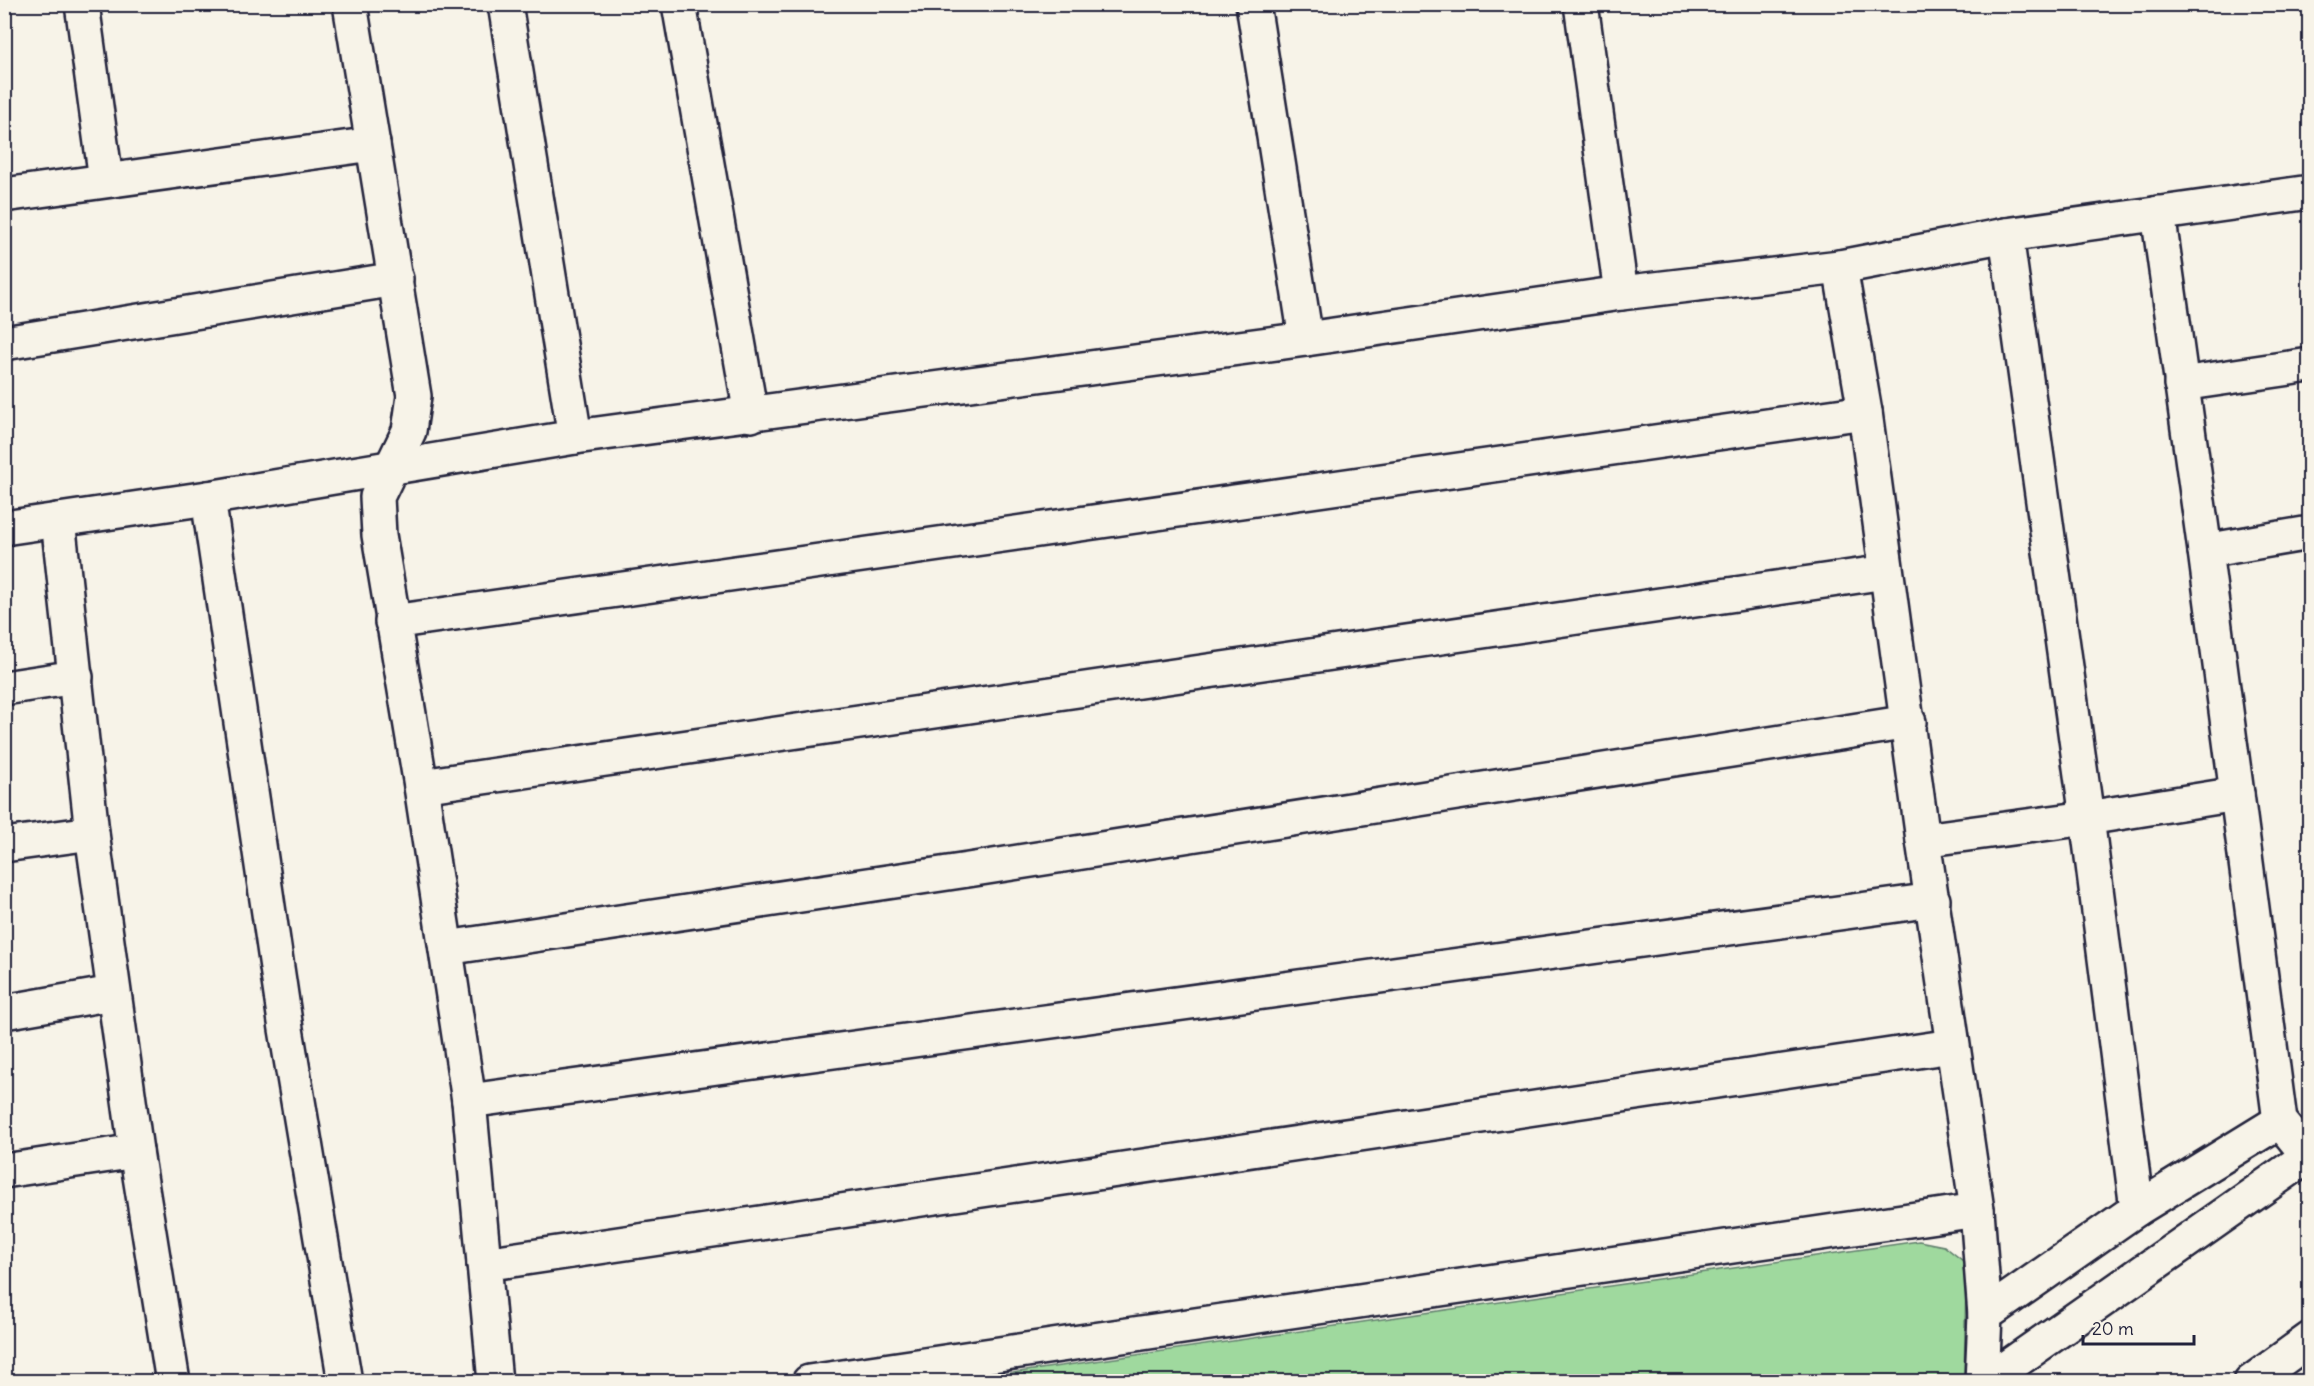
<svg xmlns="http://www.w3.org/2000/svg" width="2314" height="1386" font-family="Delius,sans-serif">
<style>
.green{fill:#9fd99e;stroke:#607e6c;stroke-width:1.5}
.building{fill:#dcba8e;stroke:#22223b;stroke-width:1.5}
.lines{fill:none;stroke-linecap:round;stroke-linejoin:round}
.minor-casing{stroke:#22223b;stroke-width:38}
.minor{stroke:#f7f3e8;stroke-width:33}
</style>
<rect width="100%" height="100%" fill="#f7f3e8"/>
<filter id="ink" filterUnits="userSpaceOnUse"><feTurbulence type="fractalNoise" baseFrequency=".0167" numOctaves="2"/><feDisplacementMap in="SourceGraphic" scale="12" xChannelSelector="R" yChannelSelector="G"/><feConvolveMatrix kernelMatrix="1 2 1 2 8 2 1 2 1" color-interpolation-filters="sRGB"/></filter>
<g filter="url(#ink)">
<polygon class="green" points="1919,1241 1944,1246 1963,1261 1966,1282 1964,1381 958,1381"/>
<polygon class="building" points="2310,787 2310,862 2304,807"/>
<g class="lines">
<defs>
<g id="minor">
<polyline points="82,4 106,180"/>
<polyline points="350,4 414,396 409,431 377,497 379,535 421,786 469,1101 495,1382"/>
<polyline points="505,4 575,437"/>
<polyline points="679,4 751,415"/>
<polyline points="1253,4 1306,339"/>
<polyline points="1581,4 1621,293"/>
<polyline points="4,195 373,144"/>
<polyline points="2158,213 2205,551 2280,1121 2310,1158"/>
<polyline points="2006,235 2087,818 2137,1209"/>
<polyline points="1840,267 1865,412 1923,840 1977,1210 1985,1315"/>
<polyline points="4,343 396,279"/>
<polyline points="2181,384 2310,365"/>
<polyline points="208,498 286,1029 345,1382"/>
<polyline points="58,520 92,833 136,1151 173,1382"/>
<polyline points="4,528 208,498 575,437 1306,339 1621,293 1840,267 2006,235 2310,192"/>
<polyline points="2205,551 2310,533"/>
<polyline points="392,622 1865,412"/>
<polyline points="4,688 76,677"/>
<polyline points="421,786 1886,572"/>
<polyline points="1923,840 2087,818 2237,794"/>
<polyline points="4,845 92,833"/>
<polyline points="446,948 968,870 1909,722"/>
<polyline points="4,1012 113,993"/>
<polyline points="469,1101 1933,900"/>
<polyline points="4,1171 136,1151"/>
<polyline points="484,1264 1952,1046"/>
<polyline points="809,1382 1977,1210"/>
<polyline points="1982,1382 1985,1315 2137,1209 2280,1121"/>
<polyline points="1986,1382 2308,1156"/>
<polyline points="2251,1382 2310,1339"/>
</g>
</defs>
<use href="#minor" class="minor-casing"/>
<use href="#minor" class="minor"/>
</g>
</g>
<rect width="2314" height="1386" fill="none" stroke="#f7f3e8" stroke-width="24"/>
<rect x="12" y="12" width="2290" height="1362" fill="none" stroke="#22223b" stroke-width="2" filter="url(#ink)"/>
<path d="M2083 1335v9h111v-9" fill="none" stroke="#22223b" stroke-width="3"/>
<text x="2092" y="1335" font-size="18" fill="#22223b" stroke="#f7f3e8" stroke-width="4.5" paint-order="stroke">20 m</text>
</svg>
